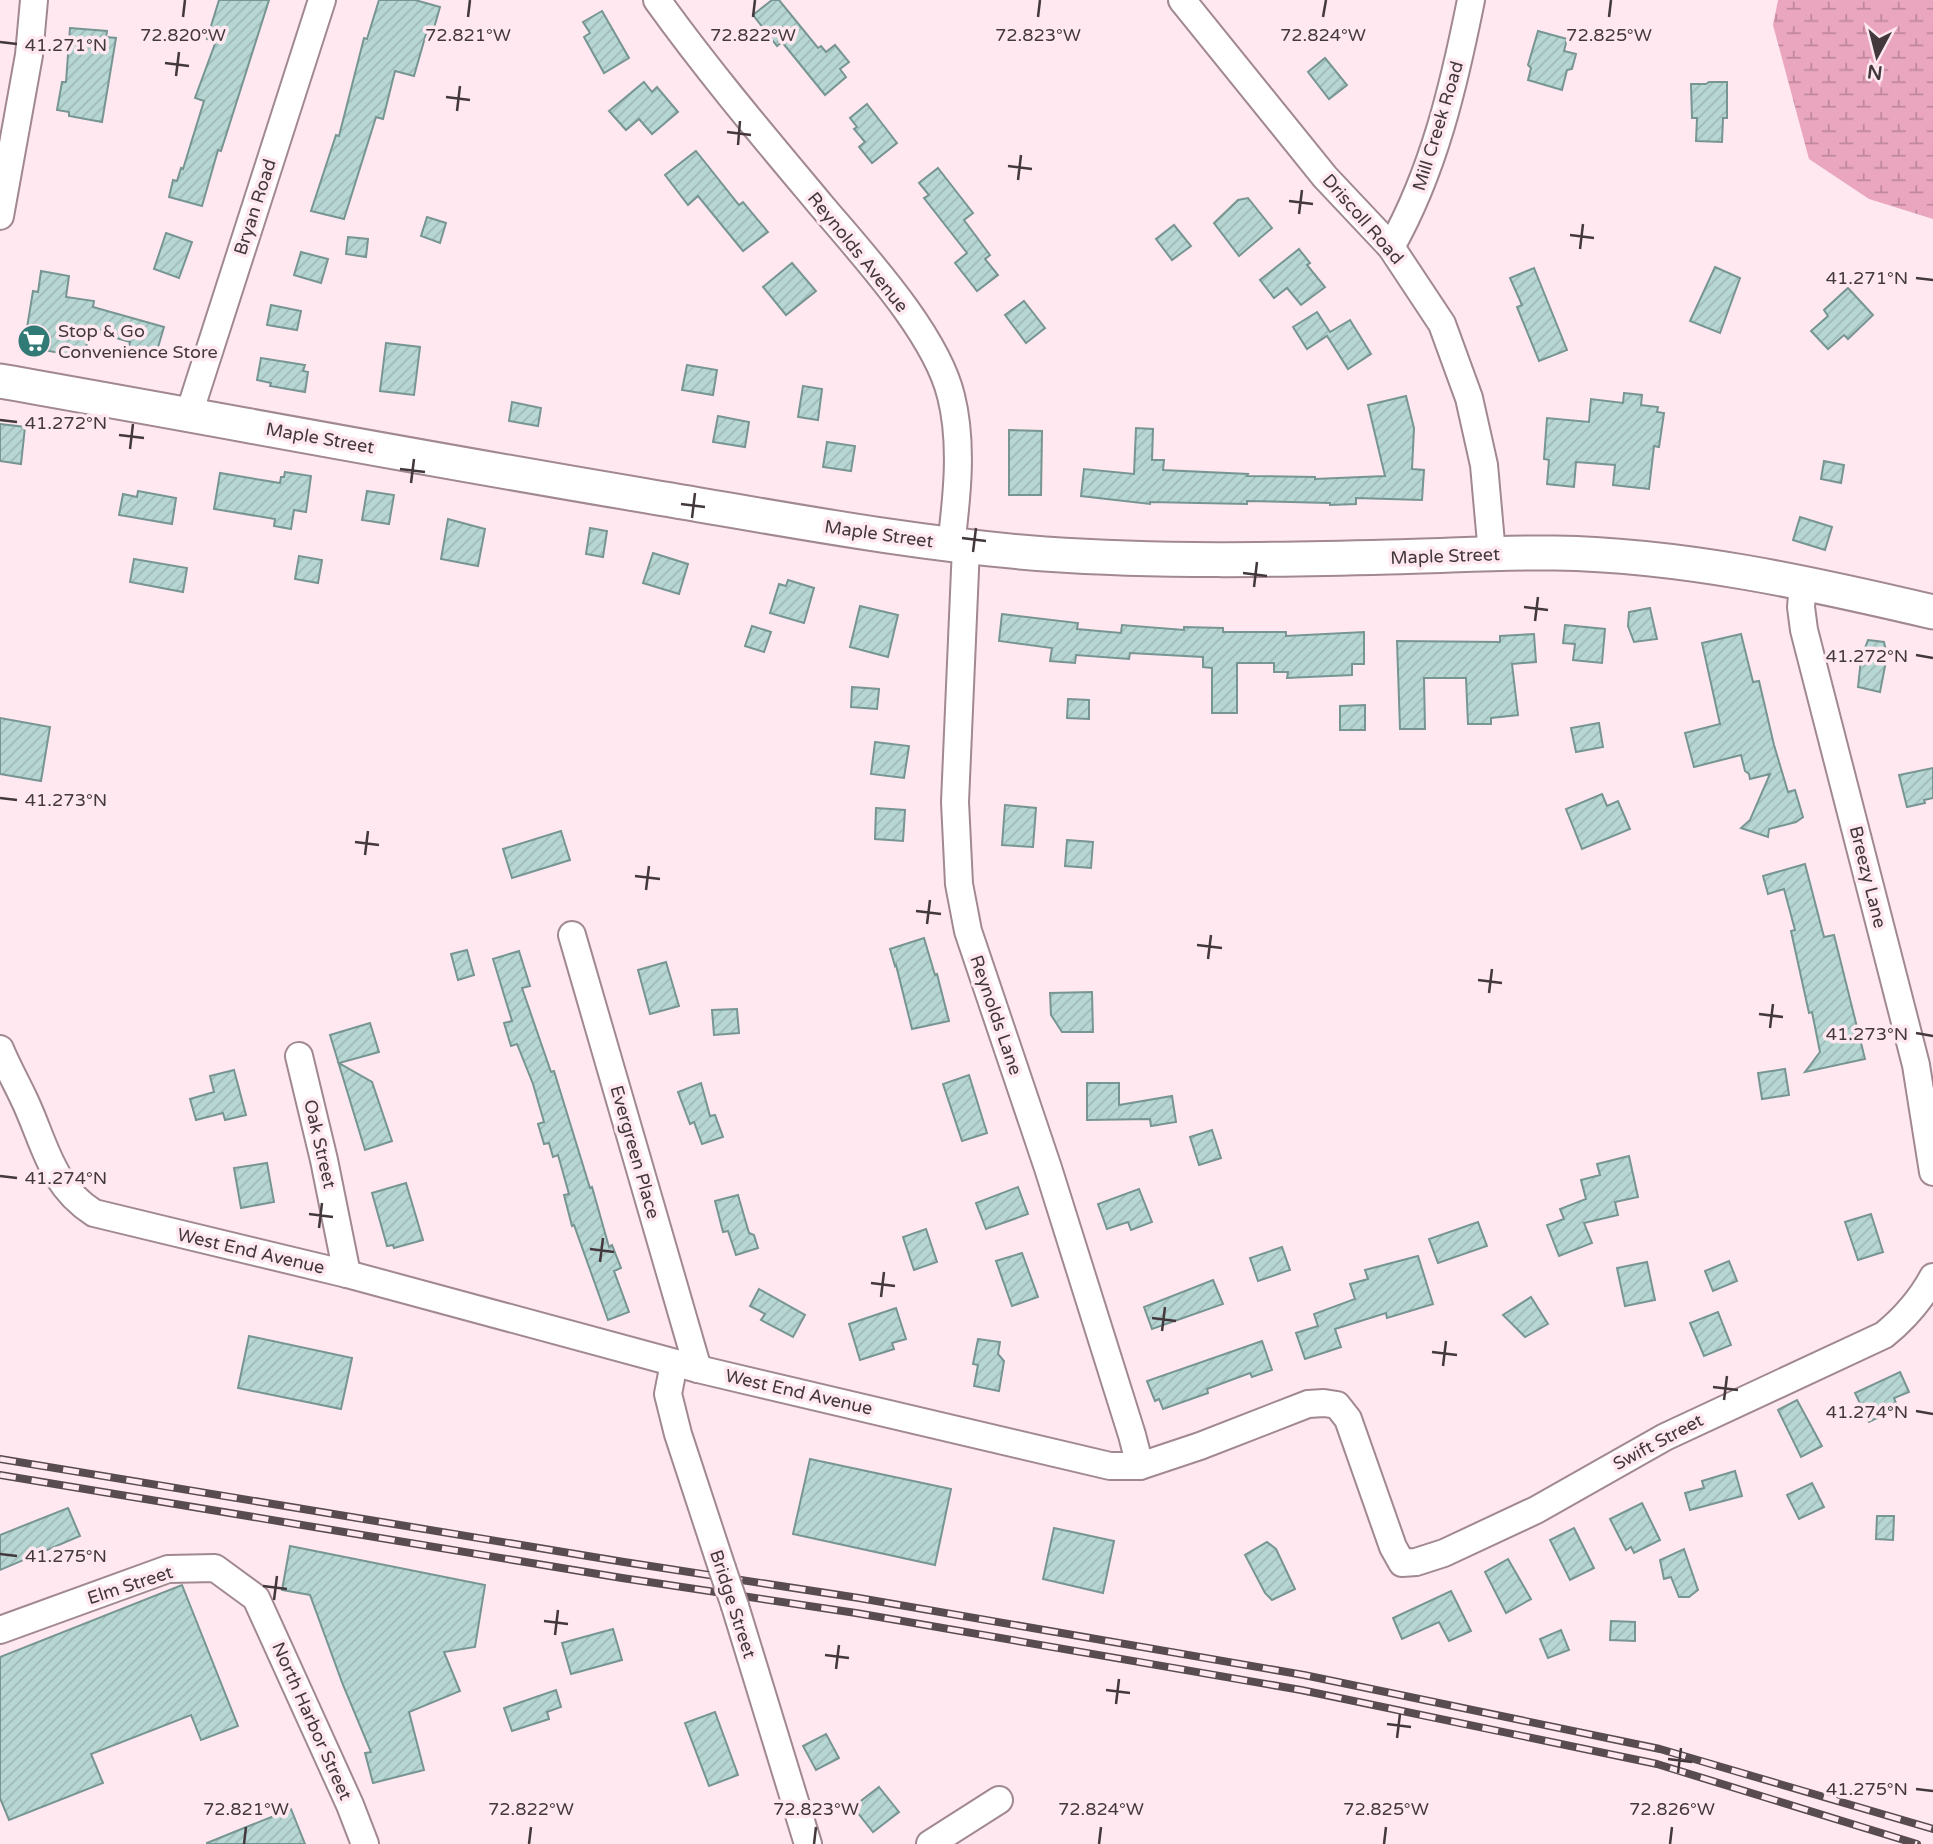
<svg xmlns="http://www.w3.org/2000/svg" width="1933" height="1844" font-family="'Varela Round',sans-serif">
<style>
.wetland{fill:url(#wetland-marsh)}
.building{fill:url(#building-hatch);stroke:#779592;stroke-width:2}
.lines{fill:none;stroke-linecap:round;stroke-linejoin:round}
.minor-casing{stroke:#a18891;stroke-width:30}
.tertiary-casing{stroke:#a18891;stroke-width:37}
.minor{stroke:#fff;stroke-width:26}
.tertiary{stroke:#fff;stroke-width:33}
.rail-casing{stroke:#594c51;stroke-width:8}
.rail{stroke:#ffe8f0;stroke-width:5;stroke-dasharray:16;stroke-linecap:butt}
.minor-bridge-casing{stroke:#a18891;stroke-width:30;stroke-linecap:butt}
.minor-bridge{stroke:#fff;stroke-width:26}
.ticks{fill:none;stroke:#43383c;stroke-width:2.5}
.labels{text-anchor:middle;stroke-width:7;stroke-linejoin:round;paint-order:stroke}
.street-label{font-size:18px;fill:#43383c;stroke:#ffe8f0}
.poi-label{font-size:18px;fill:#43383c;stroke:#ffe8f0;text-anchor:start}
.ticks-label{font-size:18px;text-anchor:middle;fill:#43383c;stroke:#ffe8f0;stroke-width:7;stroke-linejoin:round;paint-order:stroke}
</style>
<defs>
<pattern id="wetland-marsh" width="20" height="14" patternUnits="userSpaceOnUse" patternTransform="scale(1.75)"><rect width="20" height="14" fill="#eaa6bf"/><path d="M1 5h8M5 5V1M11 12h8M15 12V8" fill="none" stroke="#bf889c"/></pattern>
<pattern id="building-hatch" width="6" height="6" patternUnits="userSpaceOnUse" patternTransform="scale(1.75)"><rect width="6" height="6" fill="#b7d7d4"/><path d="M-1 1l2-2M0 6l6-6M5 7l2-2" fill="none" stroke="#9fb9b7"/></pattern>
</defs>
<rect width="100%" height="100%" fill="#ffe8f0"/>
<polygon class="wetland" points="1778,0 1933,0 1933,219 1869,199 1809,159 1773,25"/>
<g class="building">
<polygon points="219,0 269,0 221,151 218,150 202,206 169,197 173,180 177,181 181,168 183,169 204,101 195,98 216,41 207,39"/>
<polygon points="379,0 415,0 440,7 434,28 428,27 414,76 395,71 383,119 376,117 344,219 311,211 336,135 339,136 364,38 367,39"/>
<polygon points="772,0 779,0 818,48 821,46 826,52 835,45 849,62 840,69 846,77 825,95 782,42 777,46 753,15"/>
<polygon points="602,11 629,58 604,73 584,37 590,33 583,22"/>
<polygon points="70,28 107,31 106,37 116,38 102,122 69,116 69,112 57,110 62,82 66,82"/>
<polygon points="1538,31 1567,39 1564,51 1576,54 1572,69 1567,70 1562,90 1528,80 1531,68 1528,65"/>
<polygon points="1325,58 1347,85 1329,99 1308,72"/>
<polygon points="644,82 652,92 657,87 678,112 652,134 639,119 626,130 609,111"/>
<polygon points="1709,82 1727,82 1727,118 1723,118 1722,142 1696,141 1697,118 1692,118 1691,84 1706,84"/>
<polygon points="867,104 897,143 872,163 859,147 865,142 854,129 857,127 850,118"/>
<polygon points="696,151 739,205 743,202 768,232 743,251 698,196 688,205 665,175"/>
<polygon points="938,168 973,213 964,220 990,255 985,259 998,275 977,291 955,263 967,253 924,198 929,195 919,183"/>
<polygon points="1248,198 1272,228 1239,256 1214,223 1238,200"/>
<polygon points="427,217 446,223 440,243 421,236"/>
<polygon points="1174,225 1191,246 1172,260 1156,239"/>
<polygon points="166,233 192,242 179,278 154,269"/>
<polygon points="348,237 368,239 366,257 346,254"/>
<polygon points="1299,249 1310,263 1307,265 1325,287 1301,305 1287,288 1274,298 1260,280"/>
<polygon points="301,252 328,259 321,283 294,275"/>
<polygon points="792,263 816,291 786,315 763,287"/>
<polygon points="1715,267 1740,278 1720,333 1690,321"/>
<polygon points="1534,268 1567,350 1539,361 1517,307 1522,305 1510,278"/>
<polygon points="41,271 69,276 66,297 94,301 93,307 164,327 156,354 129,346 130,342 89,330 85,358 24,346 33,291 38,292"/>
<polygon points="1848,288 1873,315 1848,339 1844,335 1828,349 1811,331 1828,316 1824,310"/>
<polygon points="1024,301 1045,328 1026,343 1005,315"/>
<polygon points="271,305 301,311 297,330 267,325"/>
<polygon points="1317,312 1330,332 1350,320 1371,354 1348,369 1327,336 1307,349 1293,327"/>
<polygon points="386,343 420,347 414,395 380,391"/>
<polygon points="261,358 305,365 303,371 308,372 305,392 270,386 271,383 257,380"/>
<polygon points="687,365 717,370 713,395 682,390"/>
<polygon points="803,386 822,389 818,420 798,417"/>
<polygon points="1624,393 1642,395 1641,405 1658,407 1657,412 1664,413 1659,447 1654,446 1649,489 1613,485 1615,465 1576,462 1574,487 1547,484 1549,460 1544,459 1547,418 1589,422 1591,399 1623,403"/>
<polygon points="1406,396 1414,428 1412,469 1424,470 1422,500 1356,498 1356,504 1330,505 1330,503 1247,501 1247,504 1150,502 1150,504 1081,496 1084,469 1134,474 1136,428 1153,429 1152,460 1164,460 1163,470 1248,474 1247,476 1315,477 1315,479 1385,476 1368,405"/>
<polygon points="512,402 541,408 538,426 509,421"/>
<polygon points="718,416 749,422 745,447 713,442"/>
<polygon points="0,424 25,427 21,464 0,461"/>
<polygon points="1009,430 1042,431 1041,495 1009,495"/>
<polygon points="827,442 855,446 851,471 823,467"/>
<polygon points="1824,461 1844,465 1841,483 1821,479"/>
<polygon points="285,472 311,476 306,512 294,510 291,529 274,526 275,519 214,509 220,473 280,483 281,477 284,477"/>
<polygon points="138,491 176,498 172,524 119,515 123,494 137,497"/>
<polygon points="367,491 394,495 389,524 362,520"/>
<polygon points="1800,517 1832,527 1825,550 1793,540"/>
<polygon points="448,519 485,529 478,566 441,559"/>
<polygon points="590,528 607,531 603,557 586,554"/>
<polygon points="653,553 688,564 679,594 643,583"/>
<polygon points="299,556 322,560 318,583 295,579"/>
<polygon points="134,559 187,568 183,592 130,582"/>
<polygon points="788,580 814,588 804,623 770,613 779,584 786,586"/>
<polygon points="860,606 898,615 888,657 850,647"/>
<polygon points="1650,608 1657,639 1634,642 1628,626 1629,612"/>
<polygon points="1002,614 1078,623 1077,629 1121,633 1122,625 1184,630 1184,627 1223,628 1223,632 1286,632 1286,636 1364,632 1364,664 1352,664 1352,675 1287,678 1288,672 1274,672 1274,663 1237,663 1237,713 1212,713 1212,668 1203,667 1203,657 1130,653 1129,659 1076,655 1075,663 1050,661 1052,648 999,641"/>
<polygon points="1565,625 1605,629 1602,663 1573,660 1575,644 1563,643"/>
<polygon points="752,626 771,632 764,652 745,646"/>
<polygon points="1534,634 1536,662 1512,664 1518,715 1491,718 1491,724 1468,724 1466,678 1424,678 1425,729 1400,729 1397,641 1500,642 1500,636"/>
<polygon points="1741,634 1753,682 1759,681 1774,745 1788,792 1795,790 1803,817 1796,822 1769,829 1768,837 1741,828 1750,820 1770,774 1750,779 1749,774 1745,771 1741,755 1694,767 1685,733 1720,724 1702,643"/>
<polygon points="1868,640 1884,642 1887,656 1880,692 1858,687 1861,659"/>
<polygon points="852,687 879,689 877,709 851,707"/>
<polygon points="1068,699 1089,700 1089,719 1067,718"/>
<polygon points="1365,705 1365,730 1340,730 1340,706"/>
<polygon points="0,718 50,727 41,781 0,774"/>
<polygon points="1599,723 1603,747 1576,752 1571,728"/>
<polygon points="875,742 909,746 904,778 871,774"/>
<polygon points="1933,768 1933,798 1924,800 1925,803 1907,807 1899,775"/>
<polygon points="1602,794 1607,806 1618,801 1630,829 1582,849 1566,809"/>
<polygon points="1005,805 1036,808 1033,847 1002,845"/>
<polygon points="876,808 905,810 903,841 875,839"/>
<polygon points="561,831 570,860 512,878 503,849"/>
<polygon points="1067,840 1093,842 1091,868 1065,866"/>
<polygon points="1805,864 1824,937 1834,935 1865,1059 1805,1072 1820,1052 1812,1012 1809,1013 1791,931 1795,930 1784,889 1768,894 1763,876"/>
<polygon points="924,938 935,975 937,974 949,1021 912,1029 896,965 895,966 890,949"/>
<polygon points="467,950 474,975 458,980 451,954"/>
<polygon points="519,951 530,986 522,988 551,1072 554,1071 590,1188 592,1187 609,1247 612,1245 621,1268 614,1271 629,1312 608,1320 574,1225 572,1226 564,1195 569,1194 558,1155 553,1157 549,1143 544,1144 538,1124 544,1122 533,1084 517,1044 511,1046 504,1023 512,1021 493,959"/>
<polygon points="666,962 679,1006 650,1014 638,970"/>
<polygon points="1092,992 1093,1032 1062,1032 1051,1015 1050,993"/>
<polygon points="737,1009 739,1033 714,1035 712,1010"/>
<polygon points="370,1023 379,1052 339,1063 372,1082 392,1141 365,1150 330,1035"/>
<polygon points="1785,1069 1789,1095 1762,1099 1758,1073"/>
<polygon points="234,1070 246,1115 225,1120 223,1113 196,1120 190,1099 214,1092 210,1076"/>
<polygon points="969,1075 987,1133 962,1141 943,1084"/>
<polygon points="701,1083 710,1116 715,1115 723,1137 702,1144 694,1122 690,1124 678,1092"/>
<polygon points="1087,1083 1119,1083 1119,1105 1172,1096 1176,1122 1151,1126 1150,1119 1087,1120"/>
<polygon points="1212,1130 1221,1158 1199,1165 1190,1137"/>
<polygon points="1629,1156 1638,1197 1615,1202 1618,1215 1584,1223 1592,1243 1559,1256 1547,1225 1564,1219 1560,1209 1586,1199 1581,1180 1600,1175 1597,1164"/>
<polygon points="267,1163 274,1202 241,1208 234,1168"/>
<polygon points="406,1183 423,1240 394,1248 393,1245 387,1246 372,1193"/>
<polygon points="1018,1187 1028,1214 986,1229 976,1203"/>
<polygon points="1139,1189 1152,1222 1131,1230 1128,1222 1107,1229 1098,1204"/>
<polygon points="738,1195 749,1233 754,1235 758,1248 736,1255 728,1231 723,1232 715,1201"/>
<polygon points="1871,1214 1883,1252 1858,1260 1845,1222"/>
<polygon points="1478,1222 1487,1246 1438,1263 1429,1239"/>
<polygon points="926,1229 937,1262 914,1270 903,1237"/>
<polygon points="1282,1247 1290,1270 1258,1281 1250,1258"/>
<polygon points="1022,1253 1038,1297 1012,1306 996,1261"/>
<polygon points="1418,1256 1433,1304 1387,1318 1386,1313 1335,1329 1341,1347 1305,1359 1296,1333 1318,1326 1314,1314 1355,1299 1350,1284 1368,1279 1365,1270"/>
<polygon points="1729,1261 1737,1281 1713,1291 1705,1271"/>
<polygon points="1647,1262 1655,1300 1625,1306 1617,1268"/>
<polygon points="1213,1280 1223,1304 1152,1329 1144,1307"/>
<polygon points="759,1289 805,1315 793,1337 761,1320 765,1314 750,1306"/>
<polygon points="1531,1297 1548,1324 1525,1337 1503,1315"/>
<polygon points="896,1308 906,1339 892,1343 894,1349 860,1360 849,1324"/>
<polygon points="1718,1312 1731,1345 1704,1356 1690,1323"/>
<polygon points="249,1336 352,1358 341,1409 238,1388"/>
<polygon points="978,1339 1000,1342 998,1354 1004,1361 999,1391 974,1386 978,1365 973,1364"/>
<polygon points="1262,1341 1272,1370 1252,1377 1250,1373 1207,1389 1208,1393 1163,1409 1159,1399 1155,1401 1147,1381"/>
<polygon points="1900,1372 1909,1392 1894,1398 1898,1408 1869,1422 1855,1393"/>
<polygon points="1797,1400 1822,1446 1801,1457 1778,1410"/>
<polygon points="810,1459 951,1489 935,1565 793,1534"/>
<polygon points="1735,1471 1742,1496 1690,1510 1685,1493 1704,1488 1702,1481"/>
<polygon points="1812,1483 1824,1507 1799,1519 1787,1495"/>
<polygon points="1642,1503 1660,1540 1634,1553 1631,1547 1626,1550 1610,1519"/>
<polygon points="68,1508 80,1536 0,1570 0,1535"/>
<polygon points="1877,1516 1894,1516 1893,1540 1876,1539"/>
<polygon points="1054,1528 1114,1541 1103,1593 1043,1579"/>
<polygon points="1574,1528 1594,1568 1570,1580 1550,1540"/>
<polygon points="1267,1542 1276,1549 1295,1589 1272,1600 1265,1593 1245,1555"/>
<polygon points="290,1546 485,1585 475,1647 444,1652 460,1691 409,1712 424,1770 373,1783 365,1753 371,1752 343,1685 310,1595 282,1590"/>
<polygon points="1684,1549 1698,1590 1689,1597 1679,1597 1671,1577 1664,1579 1660,1560"/>
<polygon points="1508,1559 1531,1599 1506,1613 1485,1572"/>
<polygon points="182,1585 238,1726 201,1740 191,1715 91,1754 103,1783 9,1820 0,1798 0,1657"/>
<polygon points="1451,1591 1471,1631 1449,1641 1439,1622 1402,1639 1393,1618"/>
<polygon points="1611,1621 1635,1622 1635,1641 1610,1640"/>
<polygon points="613,1629 622,1660 571,1674 562,1643"/>
<polygon points="1561,1630 1569,1650 1548,1658 1540,1639"/>
<polygon points="556,1690 561,1707 547,1712 549,1719 512,1731 504,1708"/>
<polygon points="715,1712 738,1775 709,1786 685,1723"/>
<polygon points="826,1734 839,1758 816,1770 803,1746"/>
<polygon points="879,1787 899,1812 873,1832 853,1807"/>
<polygon points="291,1809 305,1844 207,1844 207,1843"/>
</g>
<g class="lines">
<defs>
<g id="minor">
<path d="M657,0C708,71 764,137 820,204C862,254 936,333 951,396C963,443 957,497 951,545"/>
<polyline points="1182,0 1325,177 1391,247 1442,324 1469,398 1484,465 1492,554"/>
<polyline points="0,216 29,55 34,0"/>
<path d="M1391,247C1434,171 1454,85 1471,0"/>
<polyline points="189,414 322,0"/>
<polyline points="966,547 955,802 959,884 968,931 1048,1168 1132,1435 1140,1466"/>
<polyline points="1803,583 1801,607 1804,630 1916,1065 1933,1172"/>
<polyline points="572,935 698,1369"/>
<path d="M0,1049C7,1066 16,1082 24,1099C45,1143 50,1185 94,1213L347,1274L698,1369L1110,1466H1140L1200,1446L1308,1404L1324,1403L1337,1405L1348,1419L1393,1547L1402,1563L1416,1562L1444,1553L1536,1510L1665,1437L1884,1335C1905,1318 1920,1301 1933,1277"/>
<polyline points="299,1056 324,1160 347,1274"/>
<polyline points="674,1363 668,1394 678,1434 722,1568"/>
<polyline points="735,1606 808,1844"/>
<polyline points="0,1630 168,1569 215,1568 256,1598 350,1805 365,1844"/>
<polyline points="930,1844 999,1800"/>
</g>
<path id="tertiary" d="M0,381C216,419 431,460 647,496C779,518 912,544 1045,554C1160,562 1274,560 1389,557C1444,556 1500,552 1555,553C1682,555 1810,583 1933,612"/>
</defs>
<use href="#minor" class="minor-casing"/>
<use href="#tertiary" class="tertiary-casing"/>
<use href="#minor" class="minor"/>
<use href="#tertiary" class="tertiary"/>
<defs>
<g id="rail">
<polyline points="0,1459 624,1562 859,1598 1304,1675 1660,1749 1933,1829"/>
<polyline points="0,1475 622,1578 856,1613 1301,1690 1657,1764 1917,1844"/>
</g>
</defs>
<use href="#rail" class="rail-casing"/>
<use href="#rail" class="rail"/>
<defs>
<polyline id="minor-bridge" points="722,1568 735,1606"/>
</defs>
<use href="#minor-bridge" class="minor-bridge-casing"/>
<use href="#minor-bridge" class="minor-bridge"/>
</g>
<path class="ticks" d="M183,17L185,0M468,17L470,0M753,17L755,0M1038,17L1040,0M1323,17L1326,0M1609,17L1611,0M0,42L17,44M165,63L189,66M176,76L179,52M446,97L470,100M457,111L460,86M727,132L751,135M738,145L740,121M1008,166L1032,169M1018,180L1021,155M1289,201L1313,204M1299,214L1302,190M1570,235L1594,238M1580,249L1583,224M1916,278L1933,280M0,420L17,422M119,435L144,438M130,449L133,424M400,469L425,472M411,483L414,459M681,504L705,507M692,518L695,493M962,538L986,541M973,552L976,528M1243,573L1267,576M1254,587L1257,562M1524,607L1548,610M1535,621L1538,597M1916,655L1933,658M0,798L17,800M355,842L379,845M365,855L368,831M635,876L660,879M646,890L649,866M916,911L941,914M927,924L930,900M1197,945L1222,948M1208,959L1211,935M1478,980L1502,983M1489,993L1492,969M1759,1014L1783,1017M1770,1028L1773,1004M1916,1033L1933,1036M0,1176L17,1178M309,1214L333,1217M319,1228L322,1203M590,1249L614,1252M600,1262L603,1238M871,1283L895,1286M881,1297L884,1272M1152,1318L1176,1321M1162,1331L1165,1307M1432,1352L1457,1355M1443,1366L1446,1341M1713,1387L1738,1390M1724,1400L1727,1376M1916,1411L1933,1414M0,1554L17,1556M263,1586L287,1589M274,1600L277,1576M544,1621L568,1624M555,1635L558,1610M825,1655L849,1658M836,1669L839,1645M1106,1690L1130,1693M1116,1704L1119,1679M1387,1724L1411,1727M1397,1738L1400,1714M1668,1759L1692,1762M1678,1773L1681,1748M1916,1789L1933,1791M244,1844L246,1827M529,1844L531,1827M814,1844L816,1827M1099,1844L1101,1827M1384,1844L1386,1827M1670,1844L1672,1827"/>
<defs>
<symbol id="supermarket-disc" viewBox="-11 -11 22 22"><circle r="9.5" fill="#317a75" stroke="#ffe8f0"/><path d="M-6-5.5h2.5l.6 2H6L4.5 2H-2.5L-4.4-4H-6ZM-1.5 3.2a1.3 1.3 0 1 0 .1 0ZM3 3.2a1.3 1.3 0 1 0 .1 0Z" fill="#fff"/></symbol>
</defs>
<g fill-rule="evenodd">
<use href="#supermarket-disc" x="15" y="322" width="38" height="38"/>
</g>
<g class="labels">
<g class="street-label">
<text transform="translate(1438 126) rotate(-73)" y="6">Mill Creek Road</text>
<text transform="translate(255 207) rotate(-72)" y="6">Bryan Road</text>
<text transform="translate(1363 219) rotate(49)" y="6">Driscoll Road</text>
<text transform="translate(858 252) rotate(51)" y="6">Reynolds Avenue</text>
<text transform="translate(320 438) rotate(10)" y="6">Maple Street</text>
<text transform="translate(879 534) rotate(8)" y="6">Maple Street</text>
<text transform="translate(1445 556) rotate(-2)" y="6">Maple Street</text>
<text transform="translate(1868 877) rotate(76)" y="6">Breezy Lane</text>
<text transform="translate(996 1015) rotate(71)" y="6">Reynolds Lane</text>
<text transform="translate(320 1144) rotate(77)" y="6">Oak Street</text>
<text transform="translate(635 1152) rotate(74)" y="6">Evergreen Place</text>
<text transform="translate(251 1251) rotate(13)" y="6">West End Avenue</text>
<text transform="translate(799 1392) rotate(13)" y="6">West End Avenue</text>
<text transform="translate(1658 1442) rotate(-28)" y="6">Swift Street</text>
<text transform="translate(130 1585) rotate(-18)" y="6">Elm Street</text>
<text transform="translate(733 1604) rotate(72)" y="6">Bridge Street</text>
<text transform="translate(312 1721) rotate(66)" y="6">North Harbor Street</text>
</g>
<g class="poi-label">
<text x="58" y="337">Stop &amp; Go<tspan x="58" dy="21">Convenience Store</tspan></text>
</g>
</g>
<g class="ticks-label">
<text x="183" y="41">72.820°W</text>
<text x="468" y="41">72.821°W</text>
<text x="753" y="41">72.822°W</text>
<text x="1038" y="41">72.823°W</text>
<text x="1323" y="41">72.824°W</text>
<text x="1609" y="41">72.825°W</text>
<text x="66" y="51">41.271°N</text>
<text x="1867" y="284">41.271°N</text>
<text x="66" y="429">41.272°N</text>
<text x="1867" y="662">41.272°N</text>
<text x="66" y="806">41.273°N</text>
<text x="1867" y="1040">41.273°N</text>
<text x="66" y="1184">41.274°N</text>
<text x="1867" y="1418">41.274°N</text>
<text x="66" y="1562">41.275°N</text>
<text x="1867" y="1795">41.275°N</text>
<text x="246" y="1815">72.821°W</text>
<text x="531" y="1815">72.822°W</text>
<text x="816" y="1815">72.823°W</text>
<text x="1101" y="1815">72.824°W</text>
<text x="1386" y="1815">72.825°W</text>
<text x="1672" y="1815">72.826°W</text>
</g>
<g transform="translate(1877 56) rotate(187)" stroke="#ffe8f0" stroke-width="5" paint-order="stroke">
<path d="M0-5L12 26L0 18L-12 26Z" fill="#43383c"/>
<text y="-10" font-size="19" font-weight="bold" text-anchor="middle" fill="#43383c">N</text>
</g>
</svg>
